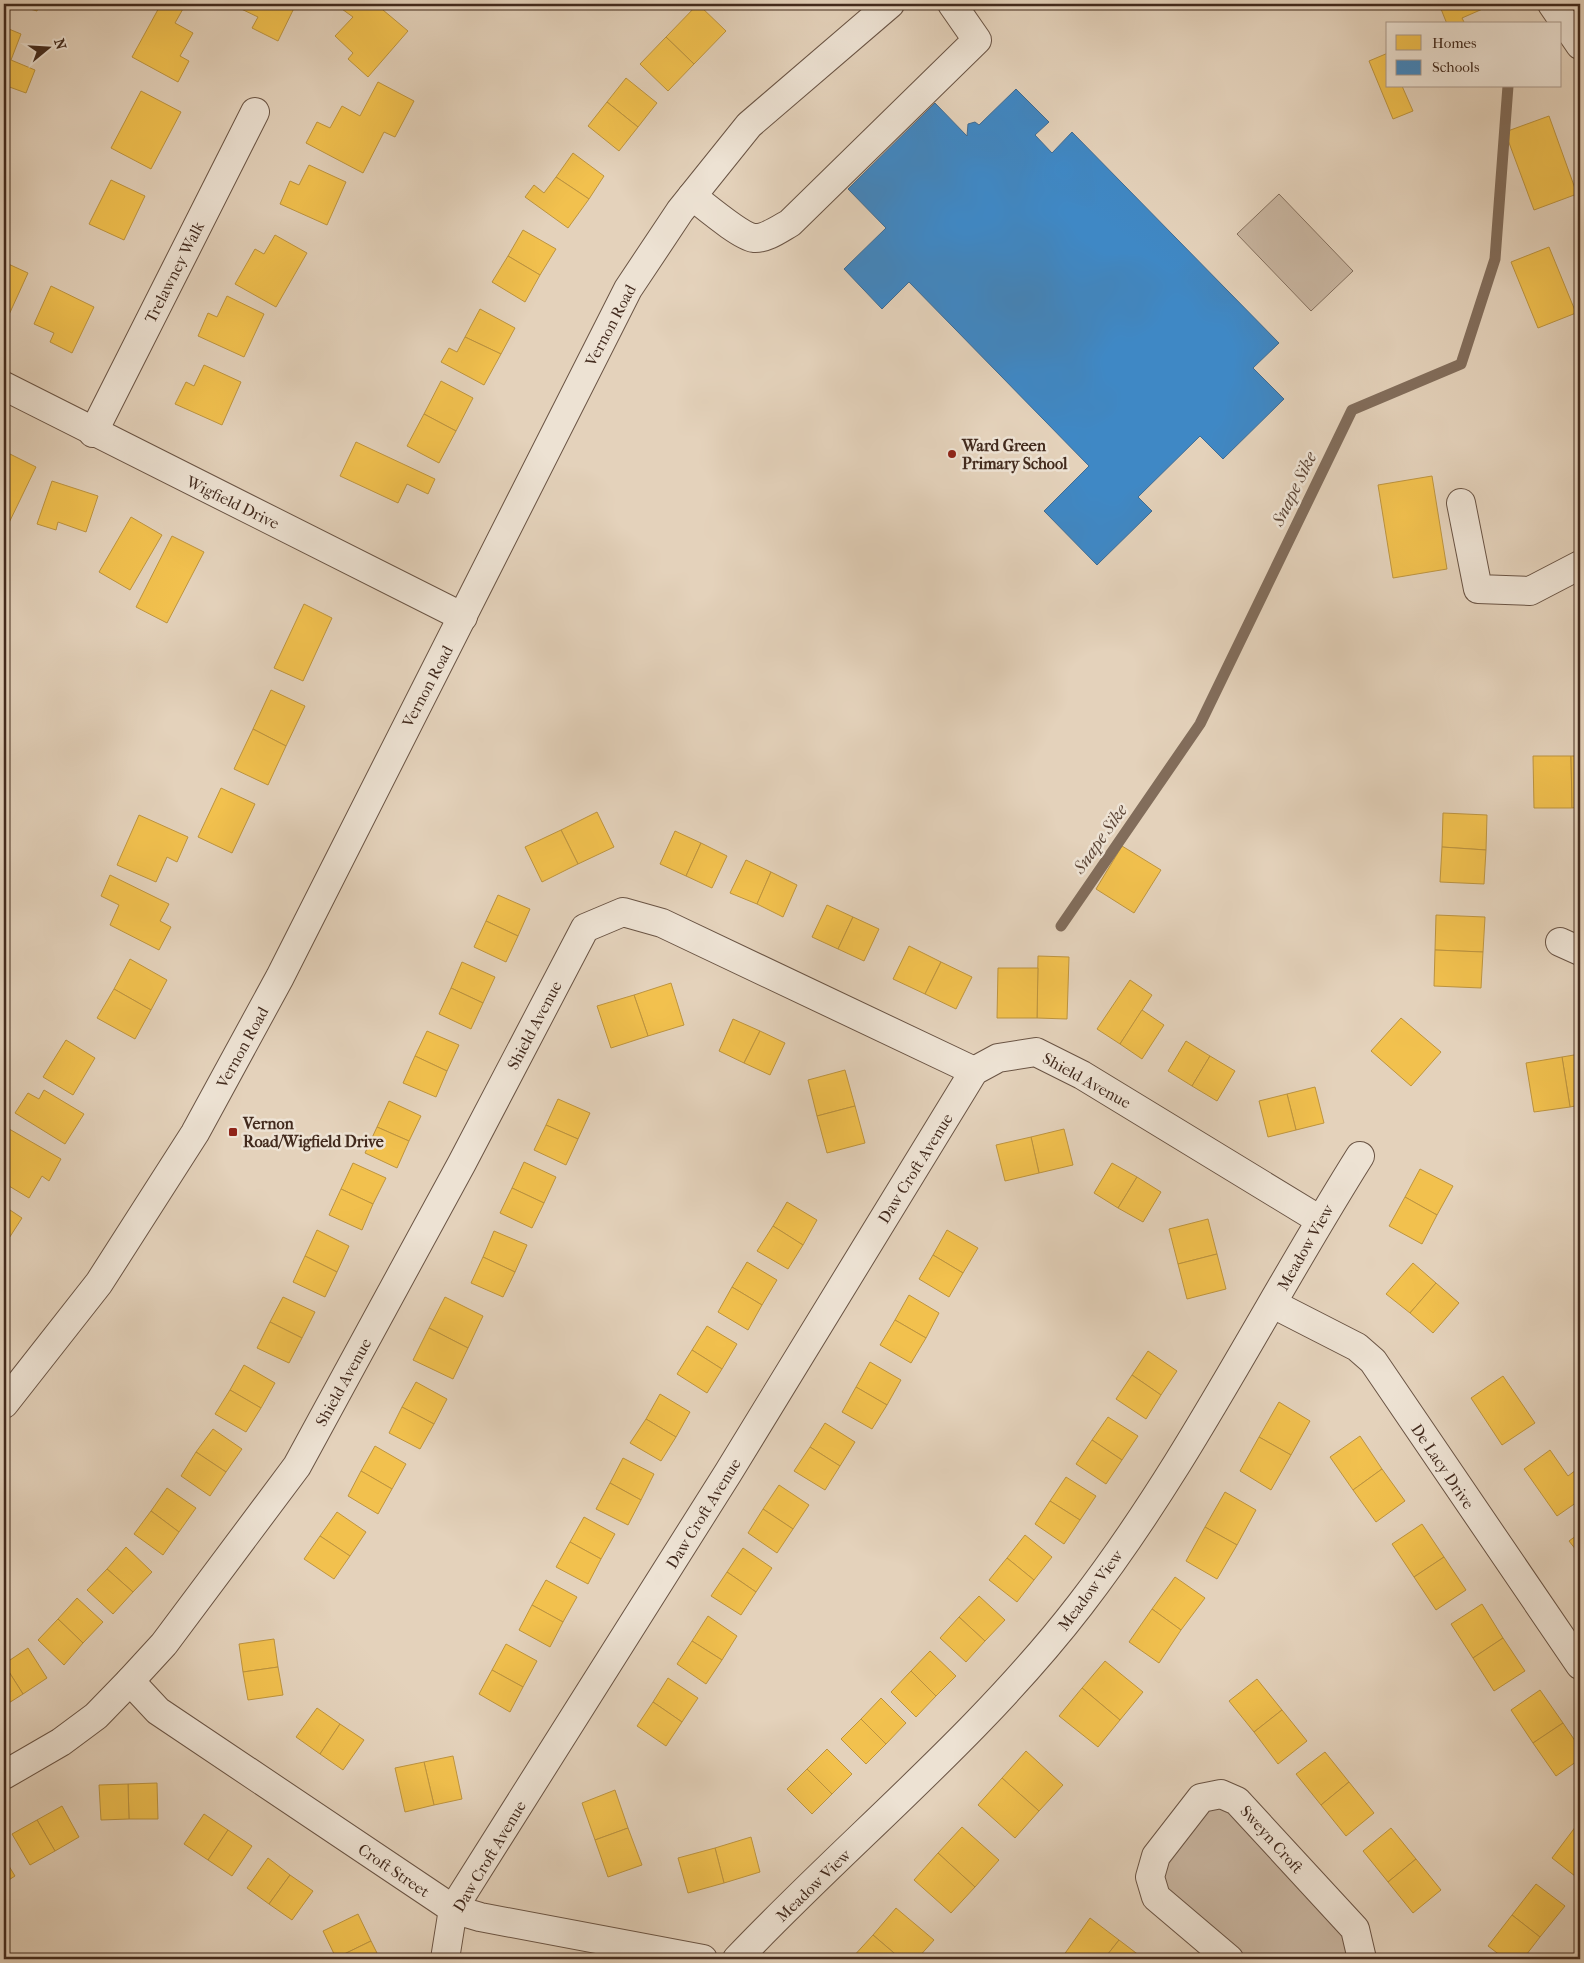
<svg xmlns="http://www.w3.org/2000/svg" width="1584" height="1963" font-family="'IM FELL French Canon',serif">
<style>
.green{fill:#c8b5a0;stroke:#85705e}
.homes{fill:#f2c14e;stroke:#bd943f}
.schools{fill:#3f88c5;stroke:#406c93}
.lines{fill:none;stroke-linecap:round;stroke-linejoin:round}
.stream{stroke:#826d5b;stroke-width:11}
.minor-casing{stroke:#6a5444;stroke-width:30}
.minor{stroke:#ede2d3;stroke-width:28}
.poi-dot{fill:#8f2418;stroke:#ede2d3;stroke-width:2}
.labels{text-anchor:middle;stroke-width:5;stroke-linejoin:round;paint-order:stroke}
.street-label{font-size:16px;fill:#422a1d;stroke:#ede2d3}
.poi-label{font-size:16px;font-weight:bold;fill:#422a1d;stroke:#ede2d3;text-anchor:start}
.water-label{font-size:18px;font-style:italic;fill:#5d4637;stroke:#ede2d3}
</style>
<rect width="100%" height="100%" fill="#e4d2bb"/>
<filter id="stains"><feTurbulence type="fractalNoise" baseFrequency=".004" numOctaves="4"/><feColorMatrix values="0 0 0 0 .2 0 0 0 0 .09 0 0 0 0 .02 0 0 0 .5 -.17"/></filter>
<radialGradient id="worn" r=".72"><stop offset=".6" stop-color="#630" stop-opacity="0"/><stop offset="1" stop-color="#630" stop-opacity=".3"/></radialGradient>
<g class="green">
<polygon points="1279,194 1353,271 1311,311 1237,234"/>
<polygon points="1201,1798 1237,1801 1362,1959 1229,1959 1156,1897 1156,1856"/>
</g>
<g class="homes">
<polygon points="13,4 39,4 37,11"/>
<polygon points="161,4 179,4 184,7 175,23 193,33 180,56 189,61 178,82 132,57"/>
<polygon points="236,4 296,4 278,41 252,28 258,17 235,6"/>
<polygon points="335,4 387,4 383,10 408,31 368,77 348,59 353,53 335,36 353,17"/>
<polygon points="698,4 726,31 694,64 666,37"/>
<polygon points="1439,4 1494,4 1462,18 1465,24 1447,24"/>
<polygon points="4,27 21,34 11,60 35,70 26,93 4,85"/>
<polygon points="666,37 694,64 668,91 640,64"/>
<polygon points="1388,53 1388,86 1402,86 1413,111 1393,119 1369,61"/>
<polygon points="626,78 657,103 638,127 607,102"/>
<polygon points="378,82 414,101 395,137 384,132 363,173 306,143 317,122 330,128 342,106 360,116"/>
<polygon points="141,91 181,112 151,169 111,148"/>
<polygon points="607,102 638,127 619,151 588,126"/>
<polygon points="1549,116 1577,194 1534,210 1505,132"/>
<polygon points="573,153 604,176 589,199 556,177"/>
<polygon points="309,165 346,182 327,225 280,204 290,181 299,185"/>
<polygon points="556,177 589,199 568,228 525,197 534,185 544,193"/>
<polygon points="111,180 145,196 124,240 89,224"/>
<polygon points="523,230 556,249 540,275 508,256"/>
<polygon points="275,235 307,253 276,307 235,284 255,249 264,254"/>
<polygon points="1549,247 1576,313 1538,328 1511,262"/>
<polygon points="508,256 540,275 525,302 492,282"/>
<polygon points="4,262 28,273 7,319 4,318"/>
<polygon points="51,286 94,307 72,353 50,342 54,333 34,324"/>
<polygon points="227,296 264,314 244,357 198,336 208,313 217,317"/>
<polygon points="480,309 515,328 501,354 465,337"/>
<polygon points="465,337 501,354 484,385 441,362 449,348 457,352"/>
<polygon points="204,365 241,382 222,425 175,404 186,382 194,386"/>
<polygon points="441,381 473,398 456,431 424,414"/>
<polygon points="424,414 456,431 439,463 407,446"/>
<polygon points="356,442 435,479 428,494 407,484 398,503 340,476"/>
<polygon points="4,451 36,467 5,531 4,531"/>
<polygon points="1432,476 1447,569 1393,578 1378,485"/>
<polygon points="52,481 98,496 86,532 58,522 56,530 37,524"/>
<polygon points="131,517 162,535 130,590 99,572"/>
<polygon points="172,536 204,552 167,623 136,607"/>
<polygon points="304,604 332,618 303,681 274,668"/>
<polygon points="271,690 305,706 286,746 253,729"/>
<polygon points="253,729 286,746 268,785 234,769"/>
<polygon points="1533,756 1571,756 1572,808 1534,808"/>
<polygon points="1571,756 1580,756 1580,807 1572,808"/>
<polygon points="221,788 255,804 232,853 198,837"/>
<polygon points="597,812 614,847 578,864 561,830"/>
<polygon points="1443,813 1487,815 1486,850 1442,847"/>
<polygon points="139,815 188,837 177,862 167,857 156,882 117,865"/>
<polygon points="561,830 578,864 542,882 525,847"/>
<polygon points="675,831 701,843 686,876 660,864"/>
<polygon points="701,843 727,856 712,888 686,876"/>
<polygon points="1122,846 1161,870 1134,913 1096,889"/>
<polygon points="1442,847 1486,850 1484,884 1440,882"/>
<polygon points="746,860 771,872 757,904 730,893"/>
<polygon points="771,872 797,885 783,917 757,904"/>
<polygon points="110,875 169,904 160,921 171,927 159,950 110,925 119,905 101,896"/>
<polygon points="498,895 530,909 518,936 486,921"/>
<polygon points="827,905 853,917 838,949 812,937"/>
<polygon points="1436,915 1485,917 1483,952 1435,950"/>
<polygon points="853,917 879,929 864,961 838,949"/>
<polygon points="486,921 518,936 506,962 474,947"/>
<polygon points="909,946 941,962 925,994 893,979"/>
<polygon points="1435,950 1483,952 1481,988 1434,986"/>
<polygon points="1038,956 1069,957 1067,1019 1037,1018"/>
<polygon points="130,959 167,980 151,1010 114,989"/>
<polygon points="462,962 495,977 483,1003 451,988"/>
<polygon points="941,962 972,977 956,1009 925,994"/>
<polygon points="998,968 1038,968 1037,1018 997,1018"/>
<polygon points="1130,980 1152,995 1120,1044 1097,1029"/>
<polygon points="671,983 684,1025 648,1036 634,995"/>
<polygon points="451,988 483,1003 471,1029 439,1014"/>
<polygon points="114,989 151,1010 135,1039 97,1018"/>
<polygon points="634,995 648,1036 611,1048 597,1006"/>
<polygon points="1142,1010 1164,1025 1142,1059 1120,1044"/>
<polygon points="1401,1018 1441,1052 1411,1086 1371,1051"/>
<polygon points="733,1019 760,1031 744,1063 719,1051"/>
<polygon points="427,1031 459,1045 447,1071 415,1056"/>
<polygon points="760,1031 785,1043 770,1075 744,1063"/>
<polygon points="66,1040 95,1058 73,1095 43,1077"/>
<polygon points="1186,1041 1210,1056 1192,1086 1168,1071"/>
<polygon points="1580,1054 1580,1105 1570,1107 1562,1057"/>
<polygon points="415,1056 447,1071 436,1097 403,1083"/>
<polygon points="1210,1056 1235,1071 1217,1101 1192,1086"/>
<polygon points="1562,1057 1570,1107 1534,1112 1526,1063"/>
<polygon points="845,1070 855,1106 817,1116 808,1080"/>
<polygon points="1315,1087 1324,1123 1296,1130 1287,1094"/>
<polygon points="44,1090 84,1114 65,1144 15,1113 28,1093 39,1099"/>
<polygon points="1287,1094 1296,1130 1268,1137 1259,1101"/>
<polygon points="558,1099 590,1113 578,1139 546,1125"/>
<polygon points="389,1101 421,1116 409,1141 377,1127"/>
<polygon points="855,1106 865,1143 827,1153 817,1116"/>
<polygon points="546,1125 578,1139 566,1165 534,1150"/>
<polygon points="4,1126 61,1159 49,1181 42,1176 29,1198 4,1183"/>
<polygon points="377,1127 409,1141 397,1168 365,1153"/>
<polygon points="1064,1129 1073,1165 1039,1173 1031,1137"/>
<polygon points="1031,1137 1039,1173 1005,1181 996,1145"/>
<polygon points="524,1162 556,1177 544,1203 512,1188"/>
<polygon points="353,1163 386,1178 373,1204 341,1189"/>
<polygon points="1112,1163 1137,1177 1118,1208 1094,1193"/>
<polygon points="1420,1169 1453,1186 1437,1215 1405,1197"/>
<polygon points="1137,1177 1161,1192 1143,1222 1118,1208"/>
<polygon points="512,1188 544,1203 532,1228 500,1213"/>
<polygon points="341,1189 373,1204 362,1230 329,1215"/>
<polygon points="1405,1197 1437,1215 1422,1244 1389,1226"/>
<polygon points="787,1202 817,1220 803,1245 773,1226"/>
<polygon points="4,1206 22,1218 4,1246"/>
<polygon points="1208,1219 1217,1254 1178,1264 1169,1229"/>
<polygon points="773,1226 803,1245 788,1269 757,1251"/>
<polygon points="317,1230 349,1246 337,1272 305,1256"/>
<polygon points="947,1230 978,1248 963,1273 933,1255"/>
<polygon points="494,1231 527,1245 515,1272 483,1257"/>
<polygon points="1217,1254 1226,1289 1187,1299 1178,1264"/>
<polygon points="933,1255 963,1273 949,1297 919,1279"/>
<polygon points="305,1256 337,1272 325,1297 293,1282"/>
<polygon points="483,1257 515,1272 503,1297 471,1283"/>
<polygon points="747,1262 777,1280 762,1305 732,1287"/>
<polygon points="1413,1263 1436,1283 1410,1313 1386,1294"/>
<polygon points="1436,1283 1459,1303 1433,1333 1410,1313"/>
<polygon points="732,1287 762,1305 748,1330 718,1312"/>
<polygon points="909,1295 939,1313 926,1338 895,1320"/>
<polygon points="283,1297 315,1312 302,1338 270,1322"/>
<polygon points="445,1297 483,1316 468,1348 429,1328"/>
<polygon points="895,1320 926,1338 911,1363 880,1345"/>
<polygon points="270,1322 302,1338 289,1363 257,1348"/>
<polygon points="707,1326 737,1344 722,1369 692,1350"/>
<polygon points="429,1328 468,1348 453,1379 413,1360"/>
<polygon points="692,1350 722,1369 707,1393 677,1374"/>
<polygon points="1148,1351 1177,1371 1161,1395 1132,1375"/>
<polygon points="870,1362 901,1380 887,1405 856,1387"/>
<polygon points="244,1365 275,1383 261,1408 230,1390"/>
<polygon points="1132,1375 1161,1395 1146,1419 1116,1399"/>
<polygon points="1503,1376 1535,1423 1502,1445 1471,1398"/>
<polygon points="416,1382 447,1399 434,1424 402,1407"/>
<polygon points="856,1387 887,1405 872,1429 842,1412"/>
<polygon points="230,1390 261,1408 246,1432 215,1414"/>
<polygon points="660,1394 690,1412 676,1437 646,1419"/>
<polygon points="1279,1402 1310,1421 1291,1455 1259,1437"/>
<polygon points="402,1407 434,1424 420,1449 389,1433"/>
<polygon points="1108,1417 1138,1436 1122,1460 1092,1440"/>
<polygon points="646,1419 676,1437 661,1461 630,1443"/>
<polygon points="825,1423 855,1442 840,1466 810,1447"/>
<polygon points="213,1429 242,1449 226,1472 196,1452"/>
<polygon points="1360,1436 1382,1469 1353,1490 1330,1457"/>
<polygon points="1259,1437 1291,1455 1271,1490 1240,1471"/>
<polygon points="1092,1440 1122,1460 1106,1484 1076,1464"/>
<polygon points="375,1446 406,1464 392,1489 361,1471"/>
<polygon points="810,1447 840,1466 825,1490 794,1471"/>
<polygon points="1550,1450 1568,1476 1580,1467 1580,1500 1557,1516 1524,1469"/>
<polygon points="196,1452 226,1472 210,1496 181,1476"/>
<polygon points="623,1458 654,1474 641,1500 610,1483"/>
<polygon points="1382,1469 1405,1501 1376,1522 1353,1490"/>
<polygon points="361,1471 392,1489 378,1514 348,1496"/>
<polygon points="1066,1477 1096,1496 1080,1520 1050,1501"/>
<polygon points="610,1483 641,1500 628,1525 596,1509"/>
<polygon points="779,1485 809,1505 793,1529 763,1509"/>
<polygon points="167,1488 196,1508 179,1532 151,1511"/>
<polygon points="1225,1492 1256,1510 1237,1545 1205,1527"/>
<polygon points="1050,1501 1080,1520 1064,1544 1035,1524"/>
<polygon points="763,1509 793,1529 777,1553 748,1533"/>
<polygon points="151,1511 179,1532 163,1555 134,1534"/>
<polygon points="337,1512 366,1532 350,1556 320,1536"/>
<polygon points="584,1517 615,1534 601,1559 570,1542"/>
<polygon points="1422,1524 1444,1557 1414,1577 1392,1544"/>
<polygon points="1205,1527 1237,1545 1217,1579 1186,1561"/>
<polygon points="1580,1533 1580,1555 1569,1541"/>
<polygon points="1025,1535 1052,1557 1034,1580 1007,1558"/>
<polygon points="320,1536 350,1556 334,1579 304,1559"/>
<polygon points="570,1542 601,1559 588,1584 556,1567"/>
<polygon points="126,1547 152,1572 133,1592 107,1569"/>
<polygon points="743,1548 772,1568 756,1592 727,1572"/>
<polygon points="1444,1557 1466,1590 1436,1610 1414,1577"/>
<polygon points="1007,1558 1034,1580 1017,1602 989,1580"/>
<polygon points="107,1569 133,1592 113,1614 87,1590"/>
<polygon points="727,1572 756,1592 741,1615 711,1596"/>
<polygon points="1175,1577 1205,1598 1181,1630 1152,1609"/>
<polygon points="546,1580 577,1597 563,1622 532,1605"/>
<polygon points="979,1596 1005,1620 985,1641 959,1617"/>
<polygon points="77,1598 103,1622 83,1643 58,1619"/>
<polygon points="1482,1604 1503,1638 1473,1658 1451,1624"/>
<polygon points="532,1605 563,1622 550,1647 519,1630"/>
<polygon points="1152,1609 1181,1630 1159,1663 1129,1642"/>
<polygon points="708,1616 737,1636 722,1660 692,1641"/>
<polygon points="959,1617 985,1641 966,1662 940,1638"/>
<polygon points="58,1619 83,1643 64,1665 38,1640"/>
<polygon points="1503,1638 1525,1671 1494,1691 1473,1658"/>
<polygon points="274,1639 278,1667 243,1672 239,1644"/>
<polygon points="692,1641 722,1660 706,1684 677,1664"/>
<polygon points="506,1644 537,1661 523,1687 492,1670"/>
<polygon points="28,1648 47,1678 23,1694 4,1664"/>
<polygon points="930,1651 956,1676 936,1696 911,1671"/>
<polygon points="1105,1661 1143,1692 1120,1720 1082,1688"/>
<polygon points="4,1664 23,1694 4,1706"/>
<polygon points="278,1667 283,1695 248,1700 243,1672"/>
<polygon points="492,1670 523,1687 510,1712 479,1694"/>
<polygon points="911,1671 936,1696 916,1717 891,1692"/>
<polygon points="668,1678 698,1698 682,1722 653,1702"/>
<polygon points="1257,1679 1282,1710 1254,1732 1229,1701"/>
<polygon points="1082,1688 1120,1720 1098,1747 1059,1716"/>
<polygon points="1540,1690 1563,1723 1533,1743 1511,1710"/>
<polygon points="881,1698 906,1723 886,1744 861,1719"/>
<polygon points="653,1702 682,1722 666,1746 637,1726"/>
<polygon points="317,1708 340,1724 320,1754 296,1737"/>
<polygon points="1282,1710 1307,1741 1278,1764 1254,1732"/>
<polygon points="861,1719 886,1744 866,1764 841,1739"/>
<polygon points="1563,1723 1580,1748 1580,1759 1556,1776 1533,1743"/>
<polygon points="340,1724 364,1740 343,1770 320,1754"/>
<polygon points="827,1749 852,1774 832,1794 807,1769"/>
<polygon points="1026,1751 1063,1785 1039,1811 1002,1778"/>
<polygon points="1325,1752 1349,1782 1321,1805 1296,1774"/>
<polygon points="453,1756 462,1799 434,1805 424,1762"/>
<polygon points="424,1762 434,1805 405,1812 395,1768"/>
<polygon points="807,1769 832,1794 812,1814 787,1789"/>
<polygon points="1002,1778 1039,1811 1015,1838 978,1805"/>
<polygon points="1349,1782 1374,1813 1346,1836 1321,1805"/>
<polygon points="157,1783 158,1819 129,1819 128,1784"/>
<polygon points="128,1784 129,1819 101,1820 99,1785"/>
<polygon points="615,1790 628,1828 595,1840 582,1803"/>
<polygon points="62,1806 79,1837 55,1851 37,1820"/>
<polygon points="204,1814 228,1830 208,1860 184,1844"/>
<polygon points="37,1820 55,1851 30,1865 12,1834"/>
<polygon points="1576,1826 1580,1830 1580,1880 1552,1858"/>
<polygon points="962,1827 999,1860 975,1887 938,1853"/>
<polygon points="628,1828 642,1865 608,1877 595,1840"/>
<polygon points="1391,1828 1416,1859 1388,1882 1363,1851"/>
<polygon points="228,1830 252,1846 232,1876 208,1860"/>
<polygon points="751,1837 760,1872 724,1883 715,1848"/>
<polygon points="715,1848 724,1883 688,1893 678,1858"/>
<polygon points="938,1853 975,1887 951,1913 914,1880"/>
<polygon points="4,1858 15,1876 4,1883"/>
<polygon points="268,1858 290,1875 269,1904 247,1888"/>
<polygon points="1416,1859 1441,1890 1413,1913 1388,1882"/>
<polygon points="290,1875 313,1891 292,1920 269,1904"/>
<polygon points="1536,1884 1565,1906 1540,1937 1512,1915"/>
<polygon points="896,1908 934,1940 917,1959 901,1959 873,1935"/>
<polygon points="358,1914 371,1941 336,1958 323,1931"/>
<polygon points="1512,1915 1540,1937 1523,1959 1505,1959 1488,1946"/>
<polygon points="1090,1918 1119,1940 1104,1959 1061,1959"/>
<polygon points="873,1935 901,1959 851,1959"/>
<polygon points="1119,1940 1144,1959 1104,1959"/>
<polygon points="371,1941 380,1959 337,1959 336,1958"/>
</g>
<polygon class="schools" points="1016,89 1049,122 1035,135 1052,153 1072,132 1279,343 1253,368 1284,399 1223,459 1200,436 1138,497 1152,511 1097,565 1044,511 1089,466 909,282 882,309 844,269 886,228 848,189 935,103 967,136 968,124 975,122 979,125"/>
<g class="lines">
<polyline class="stream" points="1061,926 1200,724 1352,410 1461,364 1495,259 1508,86"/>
<defs>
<g id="minor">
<polyline points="1552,4 1580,45"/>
<path d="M692,196C704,205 740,236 754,238C766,239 781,228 790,223L977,40L952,4"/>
<polyline points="4,386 463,617"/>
<polyline points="93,433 255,112"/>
<polyline points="1461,503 1478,589 1530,591 1580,565"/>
<polyline points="1560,942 1580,951"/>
<polyline points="1273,1304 1357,1347 1373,1361 1580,1665"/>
<polyline points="4,1404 99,1283 195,1133 280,977 628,289 680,211 749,125 890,4"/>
<polyline points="130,1681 158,1711 453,1909 480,1917 703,1959"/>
<polyline points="4,1775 61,1742 96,1716 130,1681 164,1644 297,1466 462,1163 585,928 623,912 662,923 974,1071"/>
<polyline points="445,1959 453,1909 728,1473 974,1071 998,1058 1036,1052 1082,1075 1320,1220"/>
<path d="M737,1959C850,1840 979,1736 1080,1605C1188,1465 1266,1305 1360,1156"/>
<polyline points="1229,1959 1156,1897 1150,1877 1156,1856 1201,1798 1221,1794 1237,1801 1355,1929 1362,1959"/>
</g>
</defs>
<use href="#minor" class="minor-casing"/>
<use href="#minor" class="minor"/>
</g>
<g class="poi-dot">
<circle cx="952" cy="454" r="5"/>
<rect x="228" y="1127" width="10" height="10" rx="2.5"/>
</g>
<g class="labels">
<g class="street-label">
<text transform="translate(174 272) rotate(-63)" y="6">Trelawney Walk</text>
<text transform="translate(610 325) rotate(-62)" y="6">Vernon Road</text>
<text transform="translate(233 502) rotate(26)" y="6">Wigfield Drive</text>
<text transform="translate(427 686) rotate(-62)" y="6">Vernon Road</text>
<text transform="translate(534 1025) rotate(-62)" y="6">Shield Avenue</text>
<text transform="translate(242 1047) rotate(-61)" y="6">Vernon Road</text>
<text transform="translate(1087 1080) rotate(29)" y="6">Shield Avenue</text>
<text transform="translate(915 1168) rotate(-58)" y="6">Daw Croft Avenue</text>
<text transform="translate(1305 1247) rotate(-60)" y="6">Meadow View</text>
<text transform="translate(343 1382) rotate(-61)" y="6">Shield Avenue</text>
<text transform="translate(1443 1466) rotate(56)" y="6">De Lacy Drive</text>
<text transform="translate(703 1513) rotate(-58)" y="6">Daw Croft Avenue</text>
<text transform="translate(1090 1590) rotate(-53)" y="6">Meadow View</text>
<text transform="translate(1272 1839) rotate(48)" y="6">Sweyn Croft</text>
<text transform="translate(489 1856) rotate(-59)" y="6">Daw Croft Avenue</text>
<text transform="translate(394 1870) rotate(34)" y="6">Croft Street</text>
<text transform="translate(813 1885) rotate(-44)" y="6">Meadow View</text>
</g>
<g class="poi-label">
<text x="962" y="451">Ward Green<tspan x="962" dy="18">Primary School</tspan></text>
<text x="243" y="1129">Vernon<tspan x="243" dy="18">Road/Wigfield Drive</tspan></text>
</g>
<g class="water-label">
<text transform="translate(1294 489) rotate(-64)" y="6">Snape Sike</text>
<text transform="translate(1100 839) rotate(-55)" y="6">Snape Sike</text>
</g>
</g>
<rect width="1584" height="1963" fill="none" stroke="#e4d2bb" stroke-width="20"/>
<rect x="5" y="5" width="1574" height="1953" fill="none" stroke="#422a1d" stroke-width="2.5"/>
<rect x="10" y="10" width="1564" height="1943" fill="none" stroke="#422a1d"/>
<rect x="1386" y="22" width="175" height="65" fill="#ede2d3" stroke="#a9988a"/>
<rect x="1396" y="35" width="25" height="15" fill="#f2c14e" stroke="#a9988a"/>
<text x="1432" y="48" font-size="15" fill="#422a1d">Homes</text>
<rect x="1396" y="60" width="25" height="15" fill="#3f88c5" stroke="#a9988a"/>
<text x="1432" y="72" font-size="15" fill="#422a1d">Schools</text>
<g transform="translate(48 48) rotate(72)" stroke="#ede2d3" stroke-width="4" paint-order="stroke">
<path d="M0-4L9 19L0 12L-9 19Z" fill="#422a1d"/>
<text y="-8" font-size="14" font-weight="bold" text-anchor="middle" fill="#422a1d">N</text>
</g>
<rect width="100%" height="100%" filter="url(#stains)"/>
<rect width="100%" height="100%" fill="url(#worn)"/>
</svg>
